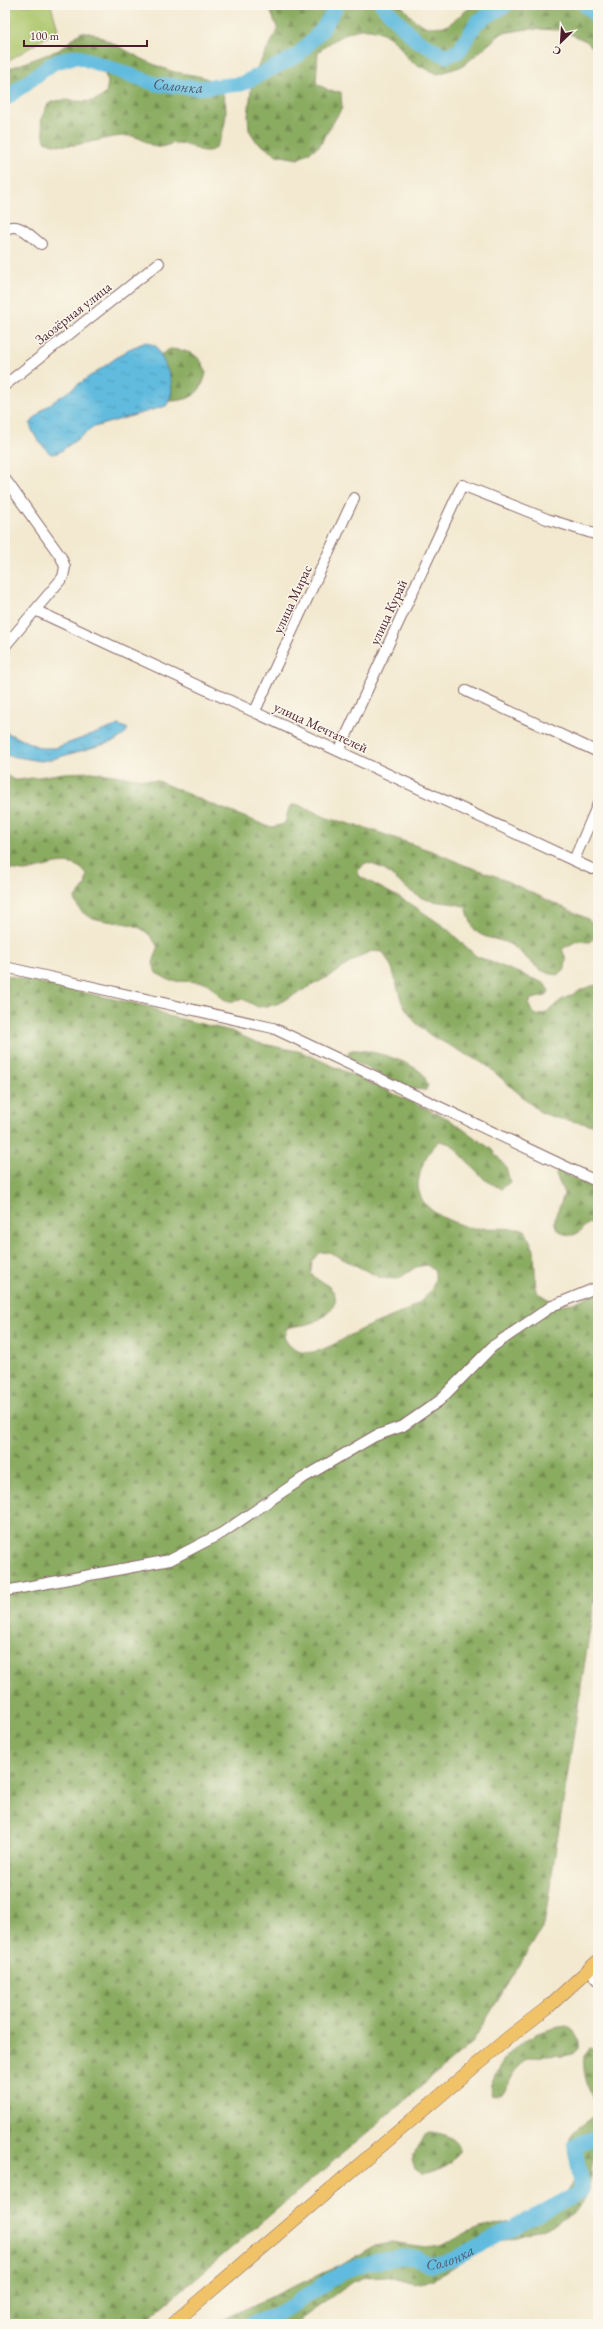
<svg xmlns="http://www.w3.org/2000/svg" width="603" height="2329" font-family="'EB Garamond',serif">
<style>
.green{fill:#adc76d;stroke:#7c734c}
.forest{fill:url(#forest-firs);stroke:#6a6646;fill-rule:evenodd}
.water{fill:url(#water-ripples);stroke:#566d84}
.lines{fill:none;stroke-linecap:round;stroke-linejoin:round}
.river{stroke:#61bbde;stroke-width:15}
.minor-casing{stroke:#856665;stroke-width:12}
.major-casing{stroke:#856665;stroke-width:14}
.minor{stroke:#fff;stroke-width:10}
.major{stroke:#f1c369;stroke-width:13}
.labels{text-anchor:middle;stroke-width:3;stroke-linejoin:round;paint-order:stroke}
.street-label{font-size:14px;fill:#4a1f2b;stroke:#fbf7ec}
.water-label{font-size:15px;font-style:italic;fill:#52566a;stroke:#fbf7ec}
</style>
<defs>
<pattern id="forest-firs" width="22" height="20" patternUnits="userSpaceOnUse"><rect width="22" height="20" fill="#8aac60"/><path d="M5 1l3.5 6h-7zM16 11l3.5 6h-7z" fill="#738b4f"/></pattern>
<pattern id="water-ripples" width="26" height="14" patternUnits="userSpaceOnUse"><rect width="26" height="14" fill="#61bbde"/><path d="M2 4q2-2 4 0t4 0M15 11q2-2 4 0t4 0" fill="none" stroke="#5297b4"/></pattern>
</defs>
<rect width="100%" height="100%" fill="#fbf7ec"/>
<filter id="ink" filterUnits="userSpaceOnUse"><feTurbulence type="fractalNoise" baseFrequency=".025" numOctaves="2"/><feDisplacementMap in="SourceGraphic" scale="8" xChannelSelector="R" yChannelSelector="G"/><feConvolveMatrix kernelMatrix="1 2 1 2 8 2 1 2 1" color-interpolation-filters="sRGB"/></filter>
<filter id="wash" filterUnits="userSpaceOnUse"><feTurbulence type="fractalNoise" baseFrequency=".012" numOctaves="4" result="noise"/><feDisplacementMap in="SourceGraphic" scale="16" xChannelSelector="R" yChannelSelector="G"/><feGaussianBlur stdDeviation="0.9" result="paint"/><feColorMatrix in="noise" values="0 0 0 0 0 0 0 0 0 0 0 0 0 0 0 0 0 1.4 0 .05"/><feComposite in="paint" operator="in"/></filter>
<g filter="url(#wash)">
<rect width="100%" height="100%" fill="#f3e9d0"/>
<polygon class="green" points="5,5 51,5 58,30 5,63"/>
<g class="forest">
<path d="M268,5H401L414,20L427,27L447,26L473,5H598V53L586,41L561,30L528,29L502,33L463,66L438,74C429,70 419,66 410,61C405,57 403,50 399,46C371,16 346,30 318,52L316,83L330,91L341,92L342,108L319,146L298,159L276,155L256,141L249,130L248,116L253,75L278,30Z"/>
<path d="M81,32L92,33C119,45 143,62 171,71C185,75 206,74 217,85C229,98 227,119 222,134C220,141 216,151 208,151C197,152 190,144 179,143C170,142 162,150 153,146C145,142 140,137 131,136C103,134 72,154 45,141L41,119L48,104C67,93 90,111 106,93L108,82L100,62C70,47 30,75 5,91V70L59,50Z"/>
<path d="M170,349C187,350 202,354 206,373C201,394 191,401 169,401L172,392L160,355Z"/>
<path d="M92,772L158,781L206,802L267,826L273,827L284,824C288,817 286,810 292,805H300L327,818L369,829L437,853L464,865L496,876L588,919L597,927V936L589,942L577,941L562,949L566,959L565,969L557,975C534,973 527,954 509,944C499,938 487,940 477,932C471,927 469,915 466,907C451,901 435,904 420,897C401,888 388,865 365,863L358,871L359,876L411,904L446,928L476,956L544,983L549,991L546,996L531,999L529,1005C536,1029 554,1004 563,999C573,995 587,985 598,985V1126L556,1118L540,1112L486,1065L430,1035L415,1022L402,1003L392,968L383,952L372,951L362,955L335,973L275,1005L258,1007L243,999C220,1007 221,992 205,982L171,981L156,973L153,963L158,948C153,937 145,929 133,925C115,920 78,924 75,898L85,886L87,875C71,852 44,870 24,871C18,871 11,869 5,868V774L14,780H19L64,773Z"/>
<path d="M5,975L150,1007L168,1016L231,1031L258,1043L302,1052L447,1118L491,1149L506,1167L510,1182L501,1189L484,1179L451,1144L440,1141C428,1150 422,1163 419,1178C414,1202 435,1215 456,1223C461,1225 467,1228 473,1228C491,1229 507,1227 525,1230L534,1250L536,1292L558,1305L573,1303L598,1293V1578L544,1925L471,2044L142,2324H5ZM329,1252L381,1278L398,1279L416,1267L427,1265L435,1271C439,1307 385,1317 362,1329C339,1340 301,1371 284,1337L287,1328C295,1325 306,1326 314,1322C325,1317 343,1303 332,1290C326,1282 316,1282 311,1272L312,1261L319,1253Z"/>
<path d="M352,1050C370,1049 410,1061 423,1074C425,1077 426,1082 428,1085L426,1090L409,1089L353,1061L349,1057L348,1052Z"/>
<path d="M557,1170L591,1187L598,1194V1227L594,1222C585,1223 583,1230 576,1234C571,1236 567,1235 563,1233C545,1224 562,1207 564,1193L556,1175Z"/>
<path d="M567,2026C574,2031 577,2033 579,2042C582,2062 539,2052 526,2059C515,2066 510,2084 502,2094L492,2096C488,2088 492,2083 495,2076C509,2046 534,2029 567,2026Z"/>
<path d="M590,2048L598,2050V2149C584,2163 596,2186 584,2201C563,2229 528,2232 497,2243C472,2252 451,2274 425,2282L414,2284L385,2276L366,2277L353,2282L294,2324H212L339,2266L375,2245L392,2242L425,2247L440,2245L480,2228L516,2220L557,2201L565,2195L574,2181C575,2165 561,2148 573,2133C579,2125 590,2122 596,2113C597,2103 589,2093 587,2083C584,2074 583,2064 584,2055Z"/>
<path d="M430,2132C442,2133 456,2137 460,2149C453,2166 438,2170 422,2174L415,2169L412,2159L425,2134Z"/>
</g>
<g class="water">
<path d="M146,342L156,346C165,365 180,387 166,406L94,427L58,453L51,454C42,446 33,436 30,424L43,409L129,349Z"/>
<polygon points="119,725 128,729 124,735 115,741 49,760 40,761 5,755 5,732 41,748 55,748"/>
</g>
<g class="lines">
<g class="river">
<polyline points="382,5 416,40 446,56 459,51 477,22 506,5"/>
<polyline points="585,5 598,18"/>
<path id="s1" d="M5,99L53,63L76,56L156,84L197,88L241,84L297,56L322,30L337,5"/>
<path id="s2" d="M250,2324C290,2314 319,2282 357,2266C366,2263 406,2255 414,2257C418,2258 421,2262 425,2263C433,2267 446,2261 454,2259L582,2191L575,2145L598,2136"/>
</g>
</g>
</g>
<g filter="url(#ink)">
<g class="lines">
<defs>
<g id="minor">
<path d="M5,230C18,220 30,236 41,244"/>
<polyline points="5,385 159,263"/>
<polyline points="5,479 61,557 65,567 63,577 5,646"/>
<polyline points="37,611 592,869"/>
<polyline points="466,691 598,752"/>
<polyline points="255,711 354,498"/>
<polyline points="339,751 462,485 547,519 598,535"/>
<polyline points="574,860 598,804"/>
<polyline points="5,967 273,1028 598,1182"/>
<polyline points="5,1591 170,1560 222,1533 303,1478 375,1436 403,1426 439,1401 493,1346 552,1306 598,1287"/>
<polyline points="590,1970 598,1980"/>
</g>
<polyline id="major" points="172,2324 508,2038 547,2008 598,1961"/>
</defs>
<use href="#minor" class="minor-casing"/>
<use href="#major" class="major-casing"/>
<use href="#minor" class="minor"/>
<use href="#major" class="major"/>
</g>
</g>
<g class="labels">
<g class="street-label">
<text transform="translate(73 313) rotate(-38)" y="5">Заозёрная улица</text>
<text transform="translate(292 599) rotate(-65)" y="5">улица Мирас</text>
<text transform="translate(388 612) rotate(-65)" y="5">улица Курай</text>
<text transform="translate(321 727) rotate(25)" y="5">улица Мечтателей</text>
</g>
<g class="water-label">
<text dy="5" stroke="none"><textPath href="#s1" startOffset="191">Солонка</textPath></text>
<text dy="5" stroke="none"><textPath href="#s2" startOffset="219">Солонка</textPath></text>
</g>
</g>
<rect width="603" height="2329" fill="none" stroke="#fbf7ec" stroke-width="20"/>
<g transform="translate(561 42) rotate(205)" stroke="#fbf7ec" stroke-width="3" paint-order="stroke">
<path d="M0-3L7 15L0 10L-7 15Z" fill="#4a1f2b"/>
<text y="-6" font-size="11" font-weight="bold" text-anchor="middle" fill="#4a1f2b">С</text>
</g>
<path d="M24 40v6h123v-6" fill="none" stroke="#4a1f2b" stroke-width="2"/>
<text x="30" y="40" font-size="12" fill="#4a1f2b" stroke="#fbf7ec" stroke-width="3" paint-order="stroke">100 m</text>
</svg>
